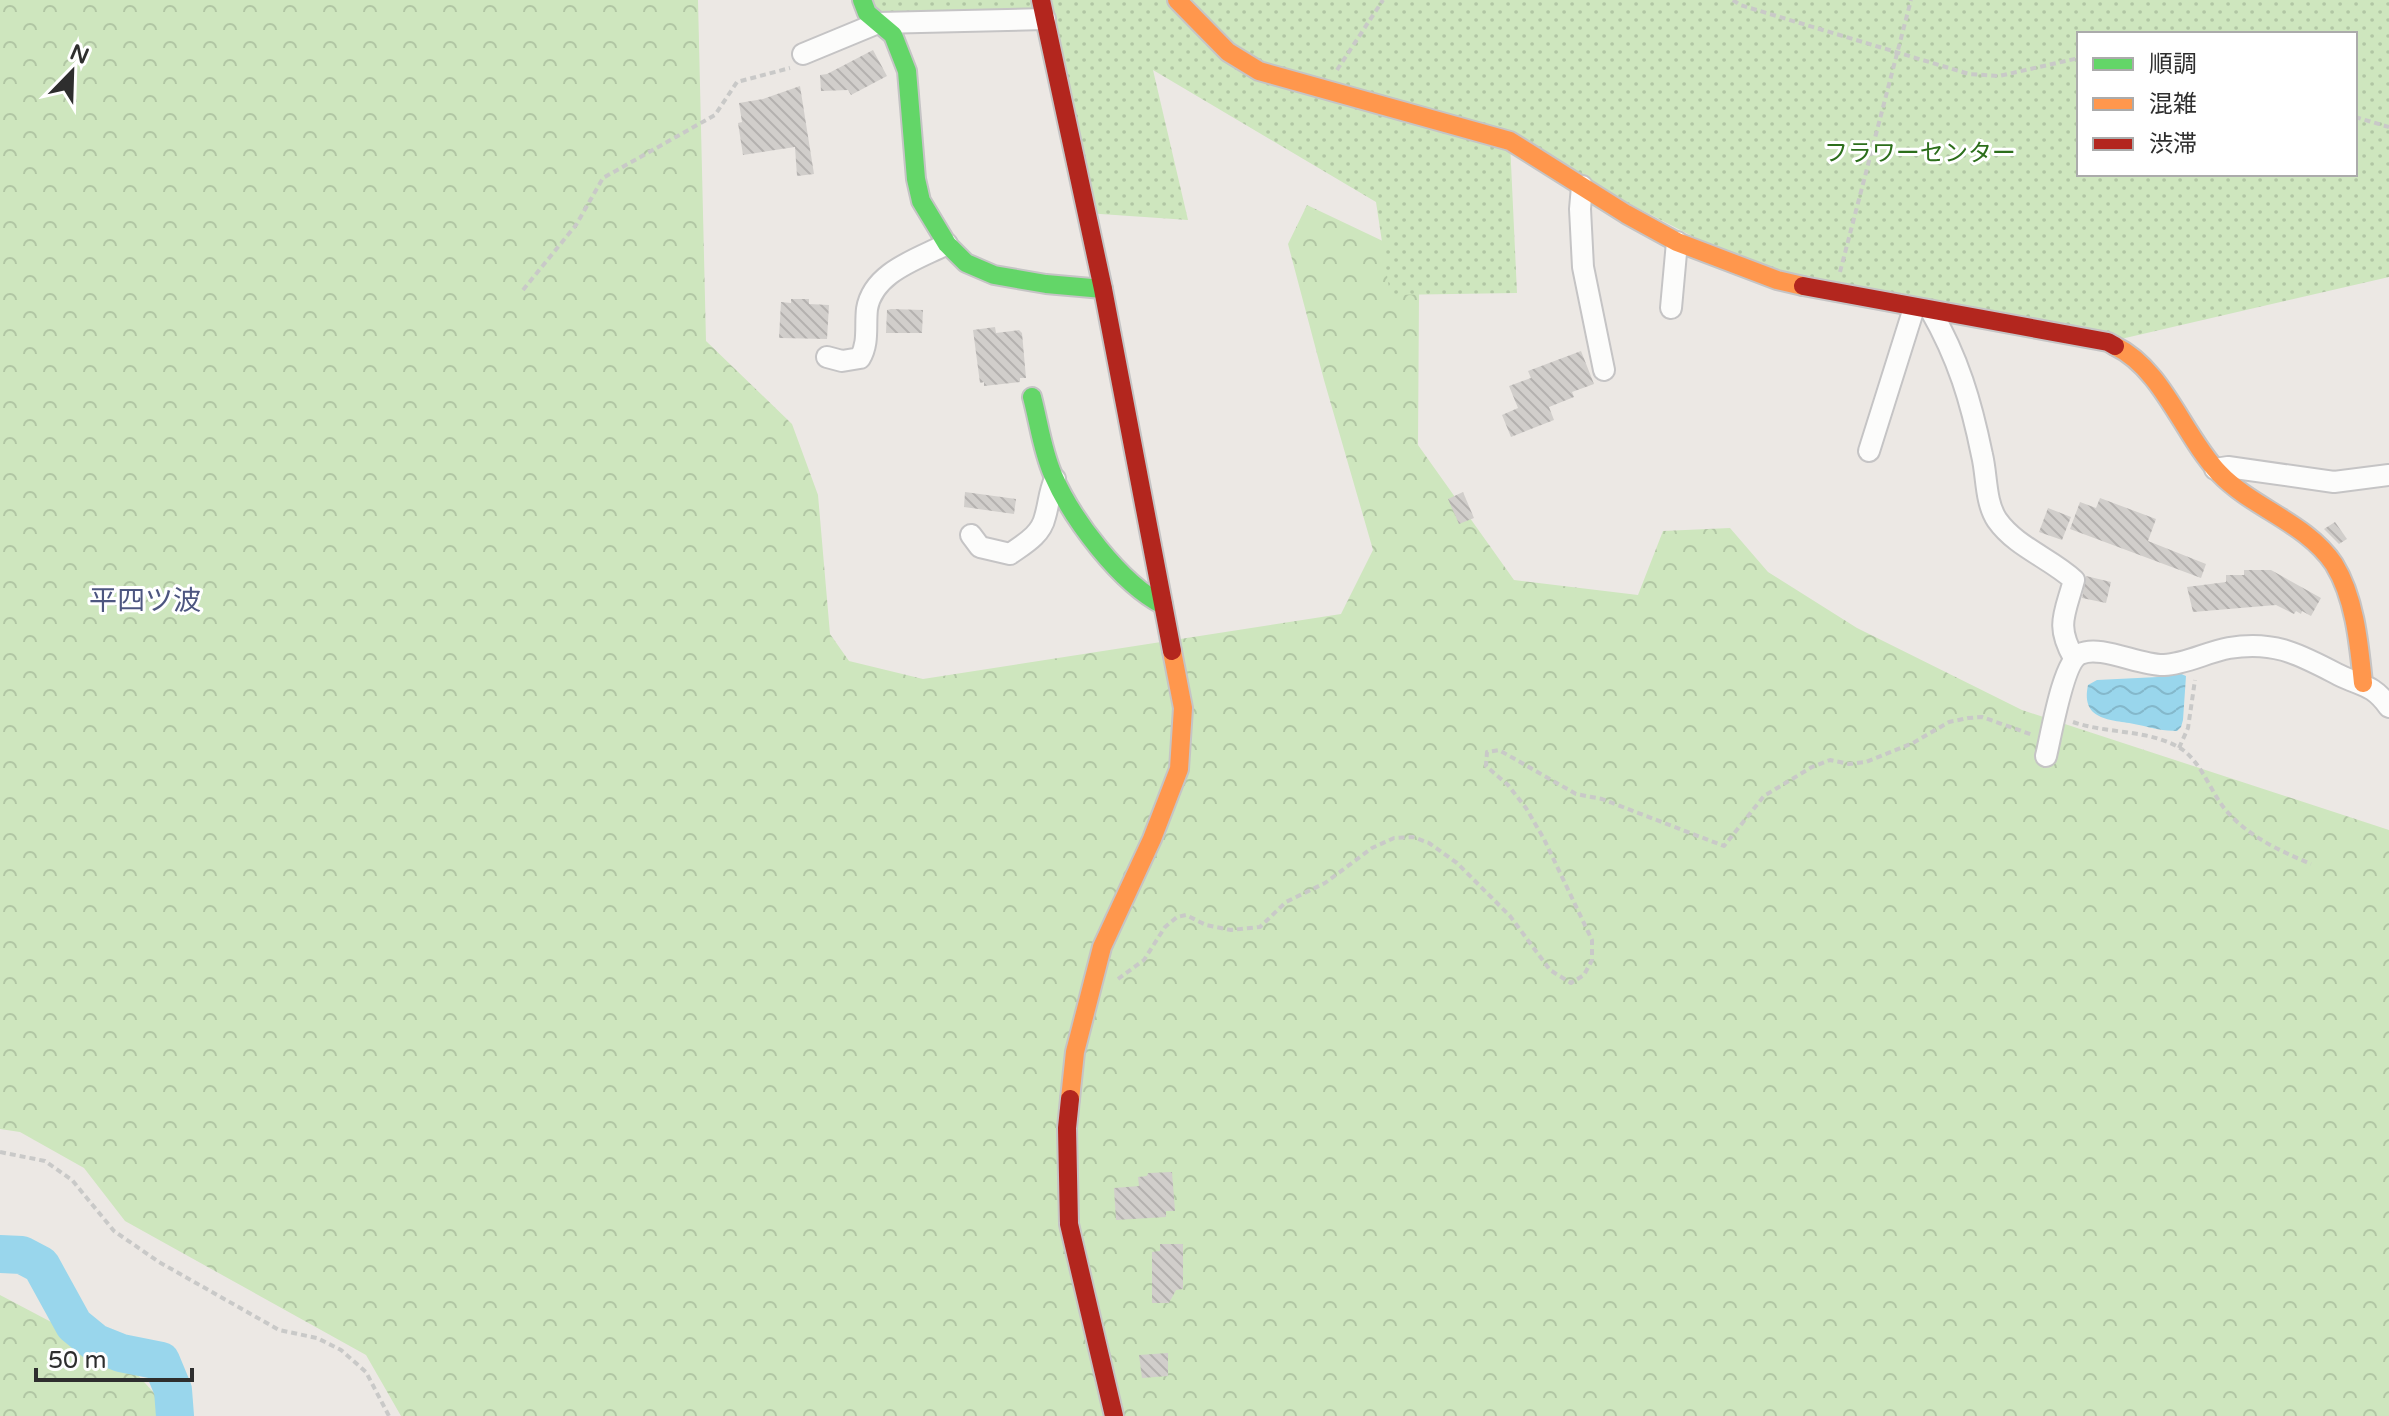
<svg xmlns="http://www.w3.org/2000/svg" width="2389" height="1416" font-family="'Varela Round','Noto Sans JP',sans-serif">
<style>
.forest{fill:url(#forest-crowns)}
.park{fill:url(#park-dots);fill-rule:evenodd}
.water{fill:url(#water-waves)}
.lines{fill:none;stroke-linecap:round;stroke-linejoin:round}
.river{stroke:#99d6ec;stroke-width:38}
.building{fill:url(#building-back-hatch)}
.street-casing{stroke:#c5c4c5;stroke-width:24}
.fast-casing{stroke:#c5c4c5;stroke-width:22}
.slow-casing{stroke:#c5c4c5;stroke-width:22}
.jam-casing{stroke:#c5c4c5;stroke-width:22}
.path{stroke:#c9c9c8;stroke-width:4;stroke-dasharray:6 4;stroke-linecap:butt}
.street{stroke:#fcfcfb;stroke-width:20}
.fast{stroke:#63d668;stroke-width:18}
.slow{stroke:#ff974d;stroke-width:18}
.jam{stroke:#b3261e;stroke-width:18}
.labels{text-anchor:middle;stroke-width:6;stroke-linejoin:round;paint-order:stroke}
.park-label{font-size:24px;fill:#2c6e1b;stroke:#fff}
.quarter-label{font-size:28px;fill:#4d5680;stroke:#fff}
</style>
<defs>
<pattern id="forest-crowns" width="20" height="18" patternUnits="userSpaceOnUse" patternTransform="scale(2)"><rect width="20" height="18" fill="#cee6be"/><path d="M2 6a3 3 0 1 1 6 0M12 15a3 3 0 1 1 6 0" fill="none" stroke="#b1c6a4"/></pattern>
<pattern id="park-dots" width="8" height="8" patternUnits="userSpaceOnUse" patternTransform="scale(2)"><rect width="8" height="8" fill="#cee6be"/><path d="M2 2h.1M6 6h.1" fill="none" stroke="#b1c6a4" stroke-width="1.8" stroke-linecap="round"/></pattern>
<pattern id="water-waves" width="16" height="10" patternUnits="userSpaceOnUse" patternTransform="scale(2)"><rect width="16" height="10" fill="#99d6ec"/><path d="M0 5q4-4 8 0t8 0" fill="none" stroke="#84b8cb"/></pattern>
<pattern id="building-back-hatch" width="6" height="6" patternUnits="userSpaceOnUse" patternTransform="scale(2)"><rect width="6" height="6" fill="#d1cecb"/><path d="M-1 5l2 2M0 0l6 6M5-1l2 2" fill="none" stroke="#b4b1af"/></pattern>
</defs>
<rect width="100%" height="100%" fill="#ece8e4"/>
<g class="forest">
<polygon points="0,0 698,0 706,341 792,424 818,495 830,634 849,661 923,679 1341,614 1373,550 1324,380 1288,244 1307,205 1387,243 1419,293 1418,445 1514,580 1638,595 1663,531 1730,528 1768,572 1857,628 2022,710 2389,830 2389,1416 401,1416 366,1355 125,1221 84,1168 20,1132 0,1129"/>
<polygon points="0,1295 125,1361 175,1416 0,1416"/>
</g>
<path class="park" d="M869,0H2389V277L2108,342L1777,280L1510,142L1517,293L1390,295L1376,202L1153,70L1188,220L1086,213L1045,19L878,23ZM2079,34H2355V174H2079Z"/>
<path class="water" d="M2179,673L2186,676L2183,720L2181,727L2177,731C2164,731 2152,728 2139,725C2114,719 2080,723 2088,685L2097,680L2158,677Z"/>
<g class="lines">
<polyline class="river" points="0,1254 22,1255 41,1265 74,1325 96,1343 121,1353 161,1361 173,1390 175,1416"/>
</g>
<g class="building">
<polygon points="873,50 887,76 851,95 848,90 821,91 820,75 827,74"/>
<polygon points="800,86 814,174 797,176 795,147 743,155 738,123 742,122 739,103 763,99"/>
<polygon points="791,299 809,299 809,304 829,305 827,339 779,338 781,302 791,303"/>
<polygon points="891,309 923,310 922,333 886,333 887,310"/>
<polygon points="995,327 996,333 1019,330 1022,333 1026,378 1020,378 1020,382 984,386 984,382 980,383 973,330"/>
<polygon points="1581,351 1594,384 1572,392 1574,397 1549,407 1554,420 1511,437 1502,415 1518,408 1509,386 1531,378 1528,371"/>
<polygon points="965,492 1016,499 1014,514 964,507"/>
<polygon points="1463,492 1474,518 1459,524 1448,499"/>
<polygon points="2100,498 2156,519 2148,541 2206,564 2201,578 2070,529 2080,502 2096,508"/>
<polygon points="2048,508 2071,517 2062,540 2039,532"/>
<polygon points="2335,522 2347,539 2339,544 2324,529"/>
<polygon points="2244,570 2271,570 2321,598 2311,616 2302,611 2301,614 2296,611 2294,614 2276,605 2193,612 2187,587 2226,582 2226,575 2244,575"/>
<polygon points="2086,576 2111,582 2106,603 2082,598"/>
<polygon points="1172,1172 1175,1211 1166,1211 1166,1217 1116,1220 1114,1188 1139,1186 1138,1177 1147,1176 1148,1173"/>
<polygon points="1160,1244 1183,1244 1183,1289 1176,1290 1169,1303 1152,1303 1152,1252 1160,1251"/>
<polygon points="1168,1353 1168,1376 1142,1378 1139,1355"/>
</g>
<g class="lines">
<defs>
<g id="street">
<polyline points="803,54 878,23 1045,19"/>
<polyline points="1582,186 1580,209 1583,267 1604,370"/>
<polyline points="1671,308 1677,242"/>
<path d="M1931,311C1958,358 1971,401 1982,455C1987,475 1985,502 1997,520C2016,547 2050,558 2074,580C2065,614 2055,625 2074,658"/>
<path d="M827,357L842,361L860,358C869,343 865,326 867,309C873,272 918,259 947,244"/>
<polyline points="1869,451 1914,308"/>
<polyline points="2215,469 2228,467 2334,482 2389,475"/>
<path d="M971,535L980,547L1010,554C1024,544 1041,535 1045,517C1049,504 1049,492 1055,479"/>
<path d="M2046,756C2051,736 2063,662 2080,654C2100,644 2140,666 2164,665C2186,664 2207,652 2229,648C2275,640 2300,655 2339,675C2361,686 2373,684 2389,707"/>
</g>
<g id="fast">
<polyline points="862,0 867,13 893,35 907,71 916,179 921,201 947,244 966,263 994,275 1046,284 1103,289"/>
<path d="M1032,397C1039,423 1042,450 1053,475C1072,519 1120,583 1163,605"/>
</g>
<g id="slow">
<polyline points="1177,0 1228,52 1259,71 1510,141 1626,214 1677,242 1777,280 1803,286"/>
<path d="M2115,346C2163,369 2183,435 2219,473C2252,508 2307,523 2334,564C2355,598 2359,644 2363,683"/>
<polyline points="1070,1099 1075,1052 1102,947 1152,839 1179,769 1183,708 1172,651"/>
</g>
<g id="jam">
<polyline points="1041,0 1103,289 1172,651"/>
<polyline points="1803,286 2108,342 2115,346"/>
<polyline points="1070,1099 1067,1128 1069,1224 1114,1416"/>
</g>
</defs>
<use href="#street" class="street-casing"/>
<use href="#fast" class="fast-casing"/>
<use href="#slow" class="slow-casing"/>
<use href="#jam" class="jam-casing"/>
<g class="path">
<polyline points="1733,0 1740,5 1969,74 1999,76 2079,58"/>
<polyline points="1337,70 1383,0"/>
<polyline points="2355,117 2389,127"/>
<polyline points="1840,272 1911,0"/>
<polyline points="523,290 576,225 603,178 715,115 737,82 790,68"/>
<path d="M2073,722C2107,734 2148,729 2180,748C2200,760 2210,790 2224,808C2247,836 2278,850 2311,864"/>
<polyline points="2179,748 2188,728 2195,680"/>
<polyline points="1118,979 1144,960 1165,927 1177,917 1186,915 1206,925 1231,930 1260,927 1286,902 1325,883 1372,848 1394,838 1413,837 1429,843 1457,863 1510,916 1550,970 1571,983 1584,975 1592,960 1592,940 1544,839 1526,808 1508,785 1486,766 1487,752 1499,750 1576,794 1602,799 1724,846 1764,796 1812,767 1830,760 1849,764 1866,762 1913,743 1949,722 1968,718 1982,717 2033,735"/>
<polyline points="0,1152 45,1161 72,1180 114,1231 159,1262 279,1330 317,1338 341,1350 366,1372 389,1416"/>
</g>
<use href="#street" class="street"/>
<use href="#fast" class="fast"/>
<use href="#slow" class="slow"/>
<use href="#jam" class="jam"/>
</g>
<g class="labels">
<g class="park-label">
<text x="1920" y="161">フラワーセンター</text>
</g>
<g class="quarter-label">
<text x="145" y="610">平四ツ波</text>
</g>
</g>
<rect x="2077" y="32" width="280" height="144" fill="#ffffff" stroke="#ababab" stroke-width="2"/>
<rect x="2093" y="58" width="40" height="12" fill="#63d668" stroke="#ababab" stroke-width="2"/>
<text x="2149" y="72" font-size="24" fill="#2e2e2e">順調</text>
<rect x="2093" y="98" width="40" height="12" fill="#ff974d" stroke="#ababab" stroke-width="2"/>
<text x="2149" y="112" font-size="24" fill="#2e2e2e">混雑</text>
<rect x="2093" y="138" width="40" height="12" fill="#b3261e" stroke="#ababab" stroke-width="2"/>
<text x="2149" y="152" font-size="24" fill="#2e2e2e">渋滞</text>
<g transform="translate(72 72) rotate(23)" stroke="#ffffff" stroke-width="6" paint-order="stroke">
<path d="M0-6L14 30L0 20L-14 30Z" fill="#2e2e2e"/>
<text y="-12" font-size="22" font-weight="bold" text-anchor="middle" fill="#2e2e2e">N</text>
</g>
<path d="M36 1368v12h156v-12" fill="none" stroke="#2e2e2e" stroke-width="4"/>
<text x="48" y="1368" font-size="24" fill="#2e2e2e" stroke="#ffffff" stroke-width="6" paint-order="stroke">50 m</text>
</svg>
